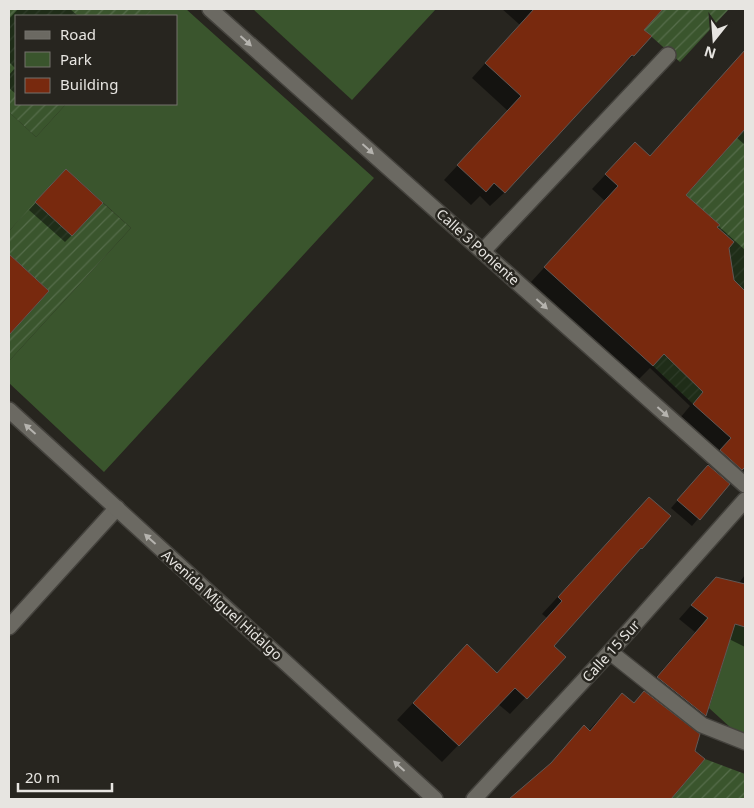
<svg xmlns="http://www.w3.org/2000/svg" width="754" height="808" font-family="'Noto Sans',sans-serif">
<style>
.green{fill:#3a552d}
.garden{fill:url(#garden-furrows)}
.shadow{fill:#0007}
.building{fill:#78290e;stroke:#605855}
.lines{fill:none;stroke-linecap:round;stroke-linejoin:round}
.minor-casing{stroke:#44423d;stroke-width:18}
.tertiary-casing{stroke:#44423d;stroke-width:18}
.minor{stroke:#6b6962;stroke-width:15}
.tertiary{stroke:#6b6962;stroke-width:15}
.oneway{fill:#b5b3ae}
.labels{text-anchor:middle;stroke-width:5;stroke-linejoin:round;paint-order:stroke}
.street-label{font-size:14px;fill:#e7e5e1;stroke:#27251f}
</style>
<defs>
<pattern id="garden-furrows" width="10" height="10" patternUnits="userSpaceOnUse" patternTransform="scale(1.25)"><rect width="10" height="10" fill="#3a552d"/><path d="M-1 1l2-2M0 10L10 0M9 11l2-2" fill="none" stroke="#566d4b"/></pattern>
</defs>
<rect width="100%" height="100%" fill="#27251f"/>
<g class="green">
<polygon points="153,9 186,9 374,178 104,472 9,383 9,361 131,228 66,169 9,231 9,112 36,137 66,104 176,104 176,16 146,16"/>
<polygon points="253,9 436,9 352,100"/>
<polygon points="707,617 745,627 745,733 731,728 709,708 729,643 699,629"/>
</g>
<g class="garden">
<polygon points="9,9 153,9 146,16 16,16 16,104 66,104 36,137 9,112"/>
<polygon points="663,9 729,9 680,62 644,30"/>
<polygon points="745,129 745,291 734,280 692,289 734,242 717,227 719,225 686,195"/>
<polygon points="35,202 72,236 103,203 131,228 9,361 9,335 49,291 9,254 9,231"/>
<polygon points="669,349 710,384 693,404 653,366"/>
<polygon points="705,759 745,774 745,799 671,799"/>
</g>
<g class="shadow">
<polygon points="18,9 70,9 78,16 16,16 16,94 9,88 9,75 15,68 9,62 9,19"/>
<polygon points="502,9 662,9 642,30 650,37 633,56 619,69 618,69 504,193 490,206 480,196 471,205 444,180 508,111 472,78 520,25"/>
<polygon points="745,51 745,145 736,137 684,195 745,250 745,465 727,484 692,526 671,508 708,466 707,465 718,453 680,418 690,406 650,368 638,380 531,282 605,201 592,189 621,158 649,157"/>
<polygon points="59,177 72,235 65,242 29,210"/>
<polygon points="9,256 47,291 9,333"/>
<polygon points="634,514 641,548 552,646 564,657 510,714 498,704 442,762 397,720 467,645 496,674 547,618 542,614"/>
<polygon points="745,575 745,647 729,639 705,715 691,729 693,751 704,759 669,799 511,799 543,772 584,727 588,731 622,694 633,704 645,692 644,691 695,632 679,619 702,593 738,584"/>
</g>
<g class="building">
<polygon points="534,9 663,9 644,30 652,36 634,56 632,55 505,193 494,183 486,192 457,165 521,96 485,63"/>
<polygon points="745,50 745,129 686,195 720,225 717,227 734,242 729,248 734,280 745,291 745,467 742,470 720,450 731,438 693,404 703,392 664,354 653,366 544,267 618,186 605,174 635,142 650,156"/>
<polygon points="66,169 103,203 72,236 35,202"/>
<polygon points="9,254 49,291 9,335"/>
<polygon points="708,465 730,484 700,520 677,500"/>
<polygon points="649,497 671,516 642,549 641,548 554,646 566,657 527,699 515,688 459,746 413,703 467,644 497,673 562,601 558,597"/>
<polygon points="716,577 745,584 745,627 735,624 706,716 657,677 708,618 691,605"/>
<polygon points="644,691 700,734 695,751 705,759 671,799 509,799 551,763 584,725 590,731 622,693 634,703"/>
</g>
<g class="lines">
<defs>
<g id="minor">
<polyline points="210,9 745,485"/>
<polyline points="483,251 668,55"/>
<polyline points="9,627 117,508"/>
<polyline points="610,652 702,725 745,742"/>
<polyline points="474,799 610,652 745,500"/>
</g>
<polyline id="tertiary" points="9,410 435,799"/>
</defs>
<use href="#minor" class="minor-casing"/>
<use href="#tertiary" class="tertiary-casing"/>
<use href="#minor" class="minor"/>
<use href="#tertiary" class="tertiary"/>
</g>
<defs><path id="oneway-solid" d="M-6-.8H1V-3.2L6.5 0L1 3.2V.8H-6Z" transform="scale(1.25)"/></defs>
<g class="oneway">
<use href="#oneway-solid" transform="translate(246 41) rotate(42)"/>
<use href="#oneway-solid" transform="translate(368 149) rotate(42)"/>
<use href="#oneway-solid" transform="translate(542 304) rotate(42)"/>
<use href="#oneway-solid" transform="translate(663 412) rotate(42)"/>
<use href="#oneway-solid" transform="translate(30 429) rotate(-138)"/>
<use href="#oneway-solid" transform="translate(150 539) rotate(-138)"/>
<use href="#oneway-solid" transform="translate(399 766) rotate(-138)"/>
</g>
<g class="labels">
<g class="street-label">
<text transform="translate(478 247) rotate(42)" y="5">Calle 3 Poniente</text>
<text transform="translate(222 605) rotate(42)" y="5">Avenida Miguel Hidalgo</text>
<text transform="translate(611 651) rotate(-48)" y="5">Calle 15 Sur</text>
</g>
</g>
<rect width="754" height="808" fill="none" stroke="#e7e5e1" stroke-width="20"/>
<rect x="15" y="15" width="162" height="90" fill="#27251f" stroke="#74726d"/>
<rect x="25" y="31" width="25" height="8" fill="#6b6962" stroke="#74726d"/>
<text x="60" y="40" font-size="15" fill="#e7e5e1">Road</text>
<rect x="25" y="52" width="25" height="15" fill="#3a552d" stroke="#74726d"/>
<text x="60" y="65" font-size="15" fill="#e7e5e1">Park</text>
<rect x="25" y="78" width="25" height="15" fill="#78290e" stroke="#74726d"/>
<text x="60" y="90" font-size="15" fill="#e7e5e1">Building</text>
<g transform="translate(714 40) rotate(197)" stroke="#27251f" stroke-width="4" paint-order="stroke">
<path d="M0-4L9 19L0 12L-9 19Z" fill="#e7e5e1"/>
<text y="-8" font-size="14" font-weight="bold" text-anchor="middle" fill="#e7e5e1">N</text>
</g>
<path d="M18 783v8h94v-8" fill="none" stroke="#e7e5e1" stroke-width="2.5"/>
<text x="25" y="783" font-size="15" fill="#e7e5e1" stroke="#27251f" stroke-width="4" paint-order="stroke">20 m</text>
</svg>
